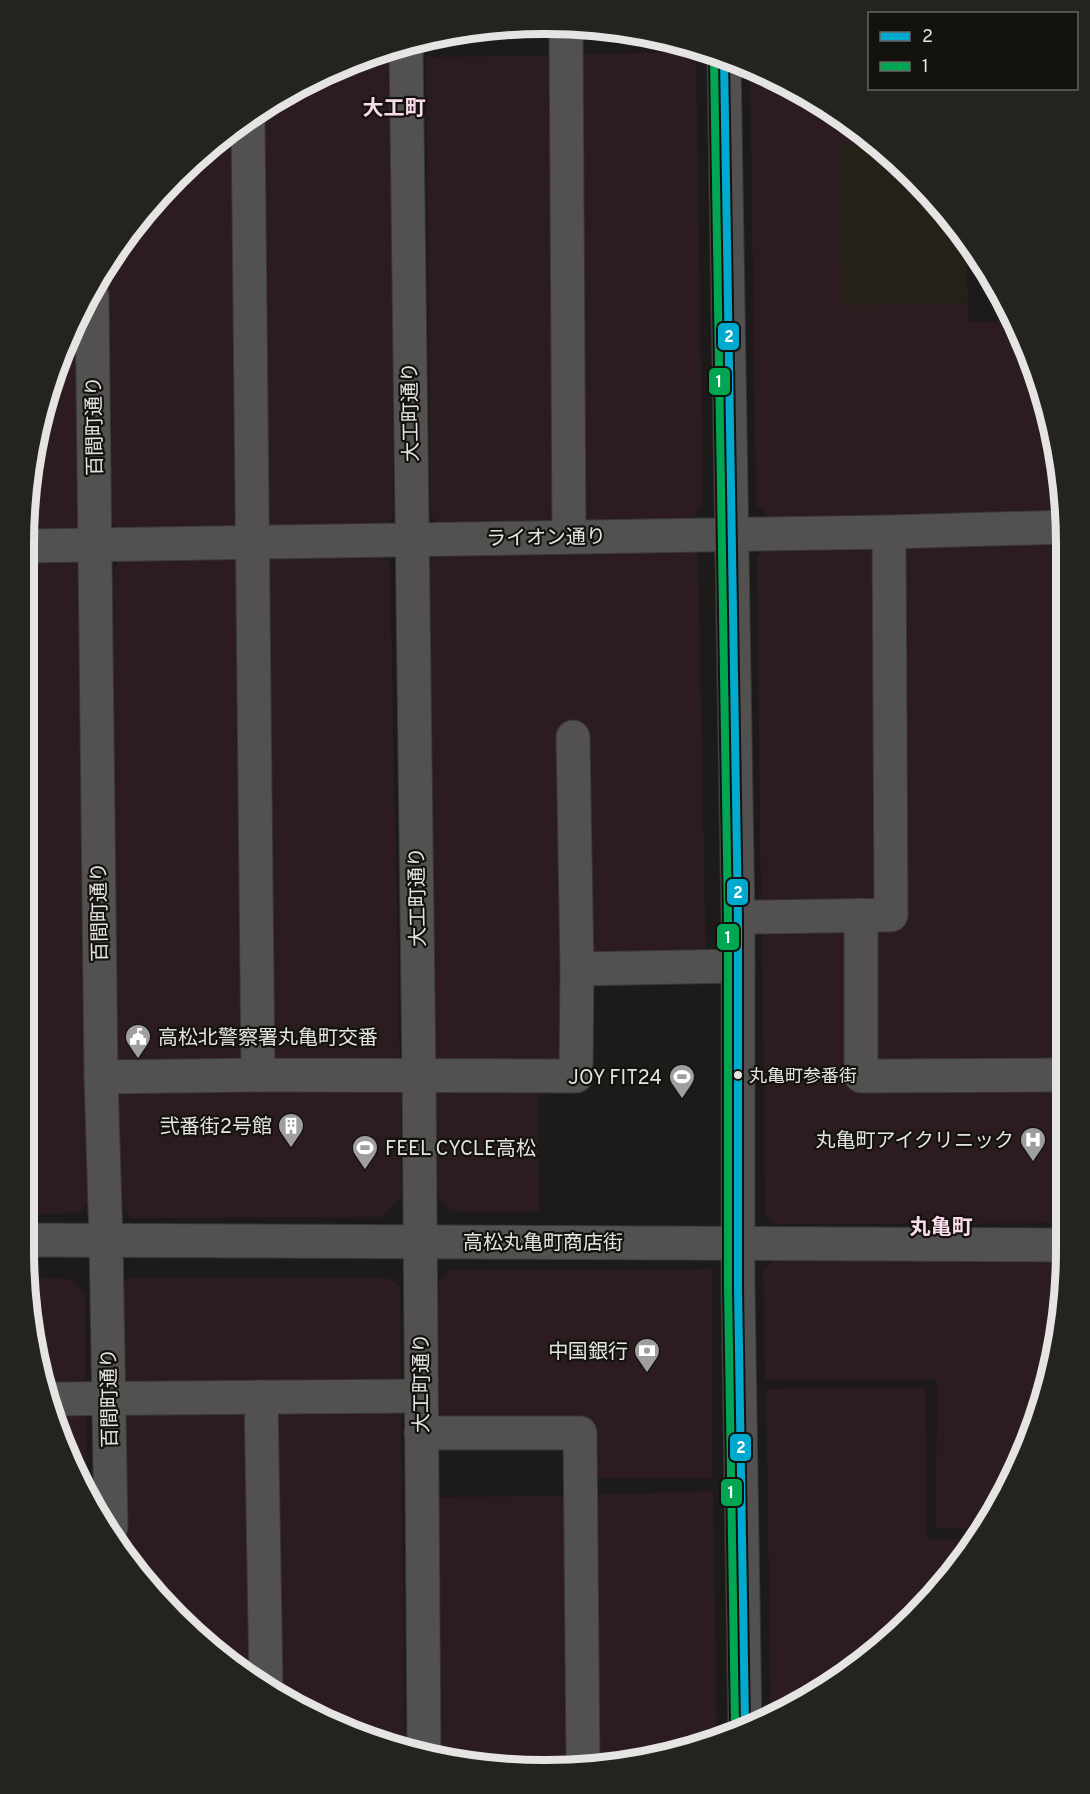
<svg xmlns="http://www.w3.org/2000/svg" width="1090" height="1794" font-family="Overpass,'Noto Sans JP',sans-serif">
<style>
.commercial{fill:#2c1c20}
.built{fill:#252018}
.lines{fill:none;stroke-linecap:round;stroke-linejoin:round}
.minor-casing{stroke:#373736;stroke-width:35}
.path{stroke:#535352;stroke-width:4;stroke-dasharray:6 3;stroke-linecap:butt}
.minor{stroke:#525150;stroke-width:33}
.bus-1-casing{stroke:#13120f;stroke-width:12}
.bus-2-casing{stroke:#13120f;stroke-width:12}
.bus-1{stroke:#00a9ce;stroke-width:8}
.bus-2{stroke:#00a651;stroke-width:8}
.bus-dot{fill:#e5e4e2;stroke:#13120f;stroke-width:2}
.labels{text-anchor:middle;stroke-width:4.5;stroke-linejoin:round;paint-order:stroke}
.bus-label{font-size:18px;fill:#e5e4e2;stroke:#13120f;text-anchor:start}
.street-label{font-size:20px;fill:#e5e4e2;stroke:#13120f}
.poi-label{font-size:20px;fill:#e5e4e2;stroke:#13120f;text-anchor:end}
.neighbourhood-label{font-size:21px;font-weight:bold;fill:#f9dbec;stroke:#13120f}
.rim{fill:none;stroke:#e5e4e2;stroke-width:8}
.line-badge{stroke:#13120f;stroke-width:2}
.badge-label{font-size:16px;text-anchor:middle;font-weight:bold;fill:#fff}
</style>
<rect width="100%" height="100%" fill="#1c1b19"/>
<g class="commercial">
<polygon points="376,52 393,52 393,517 382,527 259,531 252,117 284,94"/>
<polygon points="696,52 703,504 691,520 573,522 568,54"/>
<polygon points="560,56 565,522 438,524 430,514 426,57"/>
<polygon points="750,68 775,78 862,131 876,145 838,146 842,305 968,303 969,322 1013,321 1038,378 1065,513 769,518 756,504"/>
<polygon points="243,123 251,530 120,532 110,520 106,272 131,228 201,154"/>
<polygon points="81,315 82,533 28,535 28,477 64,346"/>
<polygon points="1065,541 1063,1070 866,1072 865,921 896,921 895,542"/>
<polygon points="687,543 698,554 706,963 580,963 573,1074 432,1071 428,563 441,549"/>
<polygon points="884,543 886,910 761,912 757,557 768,545"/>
<polygon points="380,553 390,564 400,1070 263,1072 254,557"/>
<polygon points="248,555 251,1073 117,1075 113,570 122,559"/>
<polygon points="85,558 87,1203 79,1213 24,1214 28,560"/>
<polygon points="858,920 859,1079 1063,1078 1062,1223 775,1224 765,1214 762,922"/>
<polygon points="117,1079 401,1079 401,1197 382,1217 132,1218 120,1204"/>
<polygon points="433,1083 538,1083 539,1211 451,1211 434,1194"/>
<polygon points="1062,1256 1062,1317 1026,1448 980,1529 936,1528 937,1380 765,1380 763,1269 776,1258"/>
<polygon points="712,1269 712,1478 586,1478 585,1428 439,1429 438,1283 451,1270"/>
<polygon points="29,1278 69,1279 85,1292 85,1396 48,1396"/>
<polygon points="130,1278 388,1278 400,1286 405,1747 378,1742 228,1663 131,1566 127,1558 122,1284"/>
<polygon points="925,1388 927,1539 974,1539 959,1566 862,1663 771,1711 766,1389"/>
<polygon points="49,1401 86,1401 87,1483 52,1416"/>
<polygon points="713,1491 717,1740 712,1742 588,1763 585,1495"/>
<polygon points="575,1496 578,1764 545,1770 442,1753 439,1497"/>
</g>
<polygon class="built" points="876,145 937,202 966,243 968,303 842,305 838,146"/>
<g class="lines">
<defs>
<g id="minor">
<polyline points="566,26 569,536"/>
<polyline points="406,45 419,1075 424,1750"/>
<polyline points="724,59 738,920 738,1288 745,1725"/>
<polyline points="248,120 258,1075 576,1076 577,969 738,966"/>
<polyline points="92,296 101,1077 106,1241 111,1527"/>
<polyline points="28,546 889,532 1065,527"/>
<polyline points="573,737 577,969"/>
<polyline points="861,915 861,1076 1063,1075"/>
<polyline points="755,917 891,915 889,532"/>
<polyline points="101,1077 258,1075"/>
<polyline points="24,1240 1062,1245"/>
<polyline points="261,1397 266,1683"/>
<polyline points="49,1399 421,1396"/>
<polyline points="421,1433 580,1433 583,1764"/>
</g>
</defs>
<use href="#minor" class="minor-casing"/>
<polyline class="path" points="1062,996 1063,996"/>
<use href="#minor" class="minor"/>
<defs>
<polyline id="bus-1" points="724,59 738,920 738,1288 745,1725"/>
<polyline id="bus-2" points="714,59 728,920 728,1288 735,1725"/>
</defs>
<use href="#bus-1" class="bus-1-casing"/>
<use href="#bus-2" class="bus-2-casing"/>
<use href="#bus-1" class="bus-1"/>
<use href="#bus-2" class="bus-2"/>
</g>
<defs>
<symbol id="civic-pin" viewBox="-11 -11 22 30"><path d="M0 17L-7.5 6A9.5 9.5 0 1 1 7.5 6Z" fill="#9f9e9c" stroke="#13120f"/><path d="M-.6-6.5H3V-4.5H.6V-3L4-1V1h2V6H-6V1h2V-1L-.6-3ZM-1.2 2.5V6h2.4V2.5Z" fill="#fff"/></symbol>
<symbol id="stadium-pin" viewBox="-11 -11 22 30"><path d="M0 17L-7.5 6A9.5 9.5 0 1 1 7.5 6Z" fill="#9f9e9c" stroke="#13120f"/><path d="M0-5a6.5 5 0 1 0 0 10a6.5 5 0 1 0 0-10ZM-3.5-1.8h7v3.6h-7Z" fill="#fff"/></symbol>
<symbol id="building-pin" viewBox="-11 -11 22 30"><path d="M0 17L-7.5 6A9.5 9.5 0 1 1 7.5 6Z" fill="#9f9e9c" stroke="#13120f"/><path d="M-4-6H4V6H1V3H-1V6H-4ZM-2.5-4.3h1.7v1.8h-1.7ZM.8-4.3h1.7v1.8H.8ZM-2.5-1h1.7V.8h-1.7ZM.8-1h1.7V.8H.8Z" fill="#fff"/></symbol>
<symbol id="hospital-pin" viewBox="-11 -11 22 30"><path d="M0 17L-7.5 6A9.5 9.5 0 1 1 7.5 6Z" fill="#9f9e9c" stroke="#13120f"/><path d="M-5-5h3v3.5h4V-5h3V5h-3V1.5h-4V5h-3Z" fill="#fff"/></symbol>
<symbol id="bank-pin" viewBox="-11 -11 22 30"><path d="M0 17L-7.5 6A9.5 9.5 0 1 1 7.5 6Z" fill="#9f9e9c" stroke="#13120f"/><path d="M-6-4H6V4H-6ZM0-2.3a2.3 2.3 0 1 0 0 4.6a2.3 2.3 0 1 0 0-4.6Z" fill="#fff"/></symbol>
</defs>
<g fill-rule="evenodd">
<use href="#civic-pin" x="123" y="1022" width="30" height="40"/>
<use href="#stadium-pin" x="667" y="1062" width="30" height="40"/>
<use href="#building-pin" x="276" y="1111" width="30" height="40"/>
<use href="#hospital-pin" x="1018" y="1125" width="30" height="40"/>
<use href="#stadium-pin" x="350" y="1133" width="30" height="40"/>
<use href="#bank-pin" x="632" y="1336" width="30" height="40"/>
</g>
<circle class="bus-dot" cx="738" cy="1075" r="5"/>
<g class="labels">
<g class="bus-label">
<text x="749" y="1082">丸亀町参番街</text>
</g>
<g class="street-label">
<text transform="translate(410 412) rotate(-91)" y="7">大工町通り</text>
<text transform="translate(94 426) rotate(-91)" y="7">百間町通り</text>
<text transform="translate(546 537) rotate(-1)" y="7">ライオン通り</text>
<text transform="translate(417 897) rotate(-91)" y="7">大工町通り</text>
<text transform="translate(99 912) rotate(-91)" y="7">百間町通り</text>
<text x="543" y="1249">高松丸亀町商店街</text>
<text transform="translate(421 1383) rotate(-90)" y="7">大工町通り</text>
<text transform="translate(109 1398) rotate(-91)" y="7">百間町通り</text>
</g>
<g class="poi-label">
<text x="158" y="1044" text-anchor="start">高松北警察署丸亀町交番</text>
<text x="662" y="1084">JOY FIT24</text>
<text x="272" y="1133">弐番街2号館</text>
<text x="1014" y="1147">丸亀町アイクリニック</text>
<text x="385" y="1155" text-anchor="start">FEEL CYCLE高松</text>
<text x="628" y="1358">中国銀行</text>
</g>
<g class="neighbourhood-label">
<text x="394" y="115">大工町</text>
<text x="941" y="1234">丸亀町</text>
</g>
</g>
<path d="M0 0H1090V1794H0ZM544 34H546A510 510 0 0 1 1056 544V1250A510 510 0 0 1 546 1760H544A510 510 0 0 1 34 1250V544A510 510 0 0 1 544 34Z" fill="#242320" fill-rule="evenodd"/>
<path class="rim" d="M544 34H546A510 510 0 0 1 1056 544V1250A510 510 0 0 1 546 1760H544A510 510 0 0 1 34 1250V544A510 510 0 0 1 544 34Z"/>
<g class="line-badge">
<rect x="717" y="322" width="23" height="29" rx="6" fill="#00a9ce"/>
<rect x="708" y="367" width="23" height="29" rx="6" fill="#00a651"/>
<rect x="726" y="878" width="23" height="28" rx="6" fill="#00a9ce"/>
<rect x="716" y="923" width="24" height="28" rx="6" fill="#00a651"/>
<rect x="729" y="1433" width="23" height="29" rx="6" fill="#00a9ce"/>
<rect x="720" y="1478" width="23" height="29" rx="6" fill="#00a651"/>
</g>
<g class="badge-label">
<text x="729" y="342">2</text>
<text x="719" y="387">1</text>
<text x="738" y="898">2</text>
<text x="728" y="943">1</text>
<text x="741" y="1453">2</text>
<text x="731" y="1498">1</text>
</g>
<rect x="868" y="12" width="210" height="78" fill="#13120f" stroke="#676663" stroke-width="1.5"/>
<rect x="880" y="32" width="30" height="9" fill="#00a9ce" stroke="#676663" stroke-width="1.5"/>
<text x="922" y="42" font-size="18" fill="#e5e4e2">2</text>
<rect x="880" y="62" width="30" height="9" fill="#00a651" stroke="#676663" stroke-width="1.5"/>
<text x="922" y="72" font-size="18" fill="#e5e4e2">1</text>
</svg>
